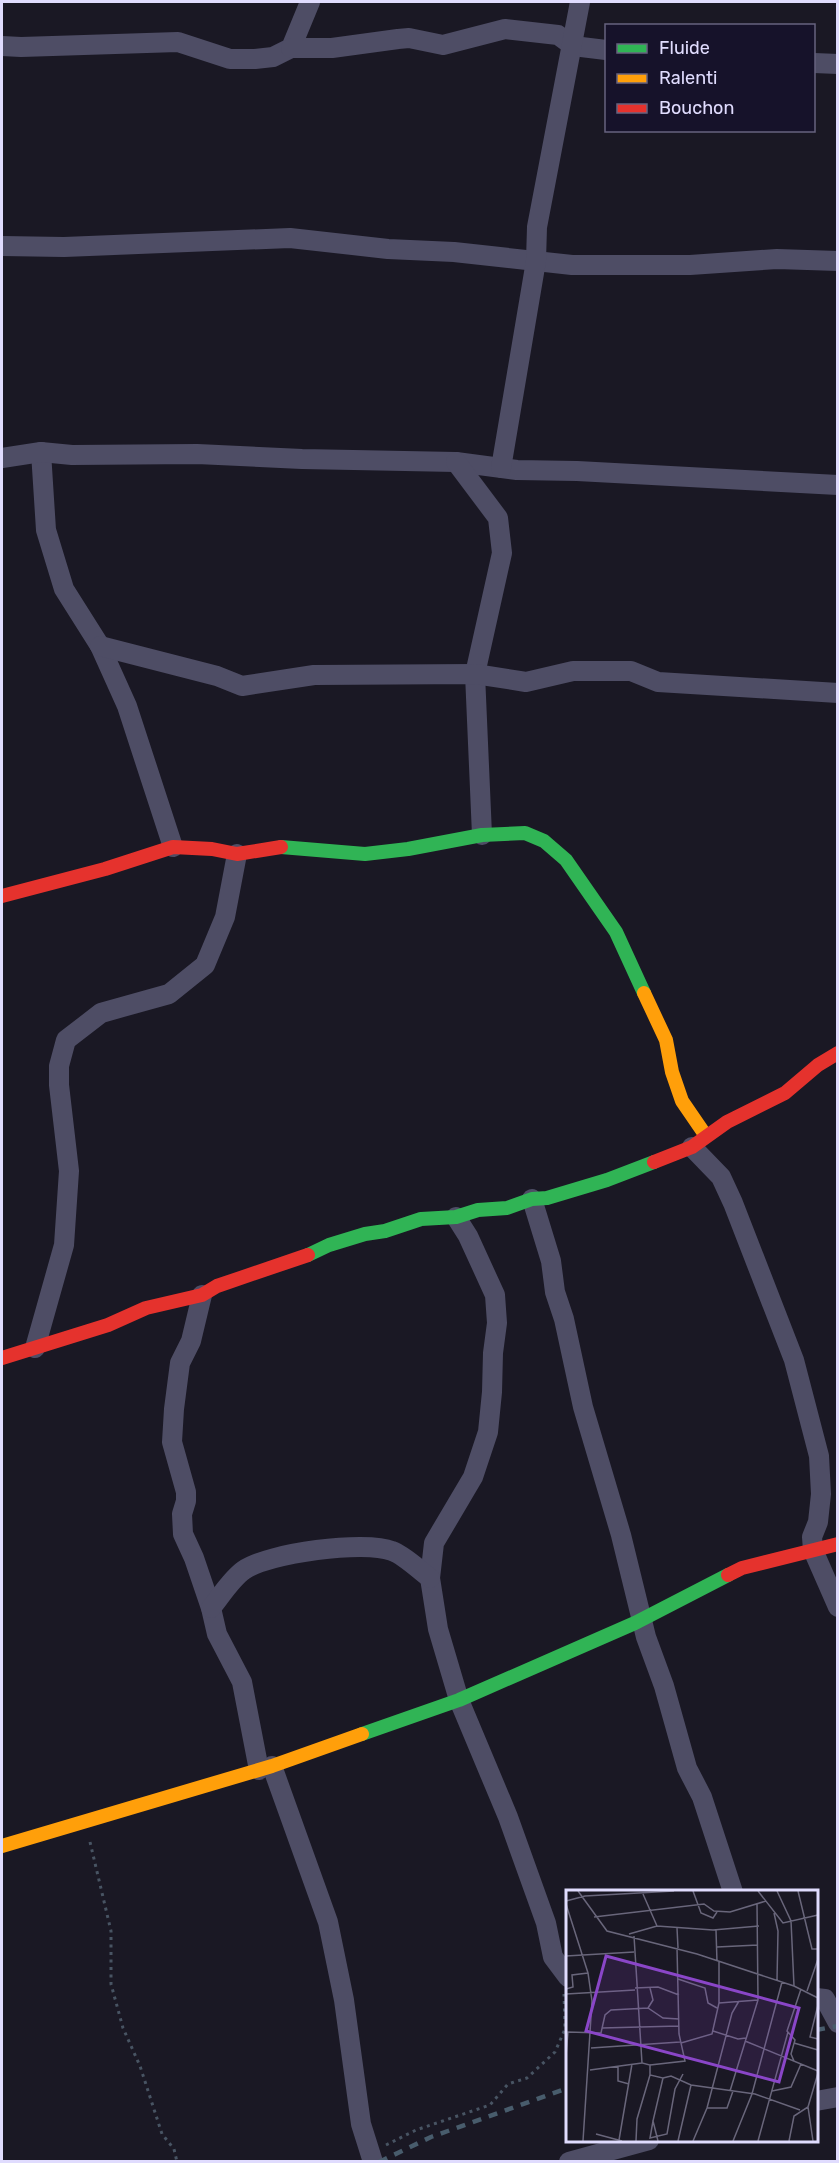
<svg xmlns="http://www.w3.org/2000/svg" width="839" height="2163" font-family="Rubik,sans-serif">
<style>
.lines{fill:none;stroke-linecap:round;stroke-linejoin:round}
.path{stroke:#485463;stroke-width:3;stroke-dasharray:3 4.5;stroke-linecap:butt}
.street{stroke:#4e4d65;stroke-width:20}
.fast{stroke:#30b455;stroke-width:14}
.slow{stroke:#ff9f0a;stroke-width:14}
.jam{stroke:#e5322d;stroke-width:14}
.rail{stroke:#485c6c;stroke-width:4.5;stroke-dasharray:9 8;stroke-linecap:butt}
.inset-road{fill:none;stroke:#69667b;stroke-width:1.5}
.view{fill:#8a46c8;fill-opacity:0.15;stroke:#8a46c8;stroke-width:3}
.inset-edge{fill:none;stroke:#e0dcfe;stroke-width:3}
</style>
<rect width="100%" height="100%" fill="#1a1824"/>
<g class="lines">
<g class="path">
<polyline points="90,1842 111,1931 111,1984 123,2028 140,2066 162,2134 174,2149 177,2162"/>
<polyline points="386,2145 416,2130 490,2105 508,2084 527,2078 555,2052 565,2029 564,1994"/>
</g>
<g class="street">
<polyline points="2,46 21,47 178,42 230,59 255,59 273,57 291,48 310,2"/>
<polyline points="291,48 332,48 398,39 409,38 443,45 505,29 558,35 573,46 606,50"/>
<polyline points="814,63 838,64"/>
<polyline points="2,246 64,247 290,238 388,249 454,252 572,265 690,265 777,259 838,261"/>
<polyline points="41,452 46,530 64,589 100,646 127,706 173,847"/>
<polyline points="2,458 41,452 72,455 197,454 302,459 456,462 517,470 577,471 838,485"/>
<polyline points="456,462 498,518 502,553 475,674 482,835"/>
<polyline points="501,468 536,261 537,227 580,2"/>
<polyline points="100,646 217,676 242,686 314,675 475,674 526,682 573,671 631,671 658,682 838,693"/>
<polyline points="692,1147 721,1177 733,1203 794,1360 819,1456 821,1494 818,1522 812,1537 813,1550 838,1607"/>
<polyline points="532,1199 551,1261 555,1292 564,1319 583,1407 621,1535 646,1637 664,1686 687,1768 702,1797 733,1892"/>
<polyline points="456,1217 468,1236 495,1295 497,1323 493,1353 492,1392 488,1432 473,1477 434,1543 430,1578 438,1629 459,1700 508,1817 546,1923 553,1957 568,1977"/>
<polyline points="202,1295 191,1341 180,1363 174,1409 172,1442 186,1492 186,1501 182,1514 183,1534 194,1558 211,1608 217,1634 242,1682 259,1770"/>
<polyline points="35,1348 64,1245 69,1171 59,1085 59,1066 66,1040 101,1013 169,994 205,965 225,917 237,854"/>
<path d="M211,1608C221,1596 231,1579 244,1570C268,1553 365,1540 392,1551C404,1555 419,1570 430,1578"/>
<polyline points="272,1766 328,1922 344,2000 361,2124 373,2162"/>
<polyline points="816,1998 825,1999 838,2023"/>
<polyline points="816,2101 838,2097"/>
<polyline points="569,2162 649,2140"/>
</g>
<g class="fast">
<polyline points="281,847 365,854 408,849 482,835 525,833 544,841 566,860 616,932 644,993"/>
<polyline points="308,1255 329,1245 365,1234 385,1231 421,1219 456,1217 478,1210 507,1208 532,1199 547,1198 607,1180 654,1162"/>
<polyline points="362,1734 459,1700 635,1623 728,1575"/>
</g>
<g class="slow">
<polyline points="644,993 666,1040 672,1072 682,1101 706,1136"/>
<polyline points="2,1846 272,1766 362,1734"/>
</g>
<g class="jam">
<polyline points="2,896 105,869 173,847 212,849 237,854 281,847"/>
<polyline points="654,1162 692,1147 727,1122 785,1093 818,1065 838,1053"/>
<polyline points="2,1358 108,1325 146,1308 202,1295 217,1286 308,1255"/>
<polyline points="728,1575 742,1568 838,1544"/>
</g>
<g class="rail">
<polyline points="816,2030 838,2026"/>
<polyline points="379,2162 431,2137 568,2088"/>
</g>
</g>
<g transform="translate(566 1890)">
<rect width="252" height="252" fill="#1a1824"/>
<path class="inset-road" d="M12,1L41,41L131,64L228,96L252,108M127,1L135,23L147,28L151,22M192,1L217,33L252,25M211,1L225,31L228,96M232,1L246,59H252M77,4L91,36M0,11L19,6L108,1M0,14L22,83L26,111L17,251M208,23L212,41L211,90M28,27L138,14L148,21L164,22L200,11M111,38L112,58M150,40L151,72M63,44L91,36L147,40L193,36M68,46L76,173L84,175V185L97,188L87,231L92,251M151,57L192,55M0,66L68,62M112,89L139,98L142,113L151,118M69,98L92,97L113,105M0,99L7,97L6,85L22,83M241,101L252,69M0,104L69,100M153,113L192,110M252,115L244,147L252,149M82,118L87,110L84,98M36,138L113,136M147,141L172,149L180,148M179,151L252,181M115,153L146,144L153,113V72M228,153L252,160M25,158L114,152M0,166L2,142L35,143L39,125L45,120L82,118L97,128L113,129M228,171L225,164L229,150L221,141L235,99M84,175L119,171L113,144L111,58M52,176V191L63,194M24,180L76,173M97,188L105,186L125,195L189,204L234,220M164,201L192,110L191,14M206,201L225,197L235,174M242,217L247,251M141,218H161L167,201M87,231L84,248L101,244L109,199L117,184M30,244L56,251M53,250L66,174M70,251L71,229L84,185M112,251L125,195M127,251L141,218L166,123L173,111M167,251L186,204L216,92M192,251L222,142M223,251L228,226L242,217L252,183"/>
<path class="view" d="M40,66L233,118L213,192L20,141Z"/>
<rect width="252" height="252" class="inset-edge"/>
</g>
<rect width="839" height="2163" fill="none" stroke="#e0dcfe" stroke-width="6"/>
<rect x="605" y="24" width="210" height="108" fill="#16122a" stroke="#67637f" stroke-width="1.5"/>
<rect x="617" y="44" width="30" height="9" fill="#30b455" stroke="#67637f" stroke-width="1.5"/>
<text x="659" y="54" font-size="18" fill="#e0dcfe">Fluide</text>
<rect x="617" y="74" width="30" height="9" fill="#ff9f0a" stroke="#67637f" stroke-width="1.5"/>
<text x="659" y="84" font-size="18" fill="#e0dcfe">Ralenti</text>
<rect x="617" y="104" width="30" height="9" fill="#e5322d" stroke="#67637f" stroke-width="1.5"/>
<text x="659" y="114" font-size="18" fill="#e0dcfe">Bouchon</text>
</svg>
